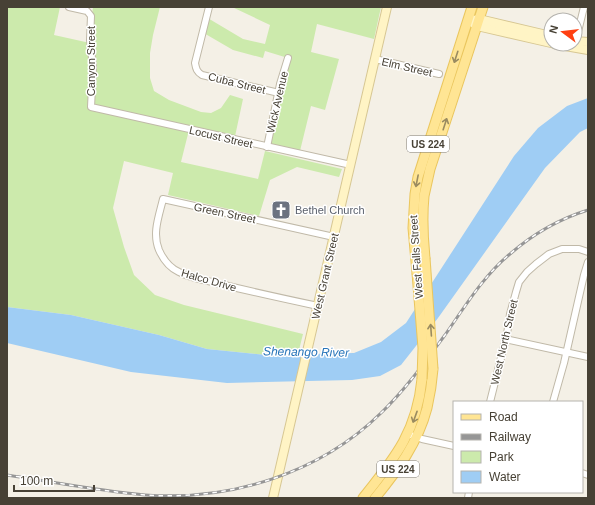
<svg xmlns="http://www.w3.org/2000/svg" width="595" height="505" font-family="Helvetica,sans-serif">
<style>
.green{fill:#cceaac}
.water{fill:#9fcdf4}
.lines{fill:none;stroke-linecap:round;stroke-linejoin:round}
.street-casing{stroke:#c0b9a8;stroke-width:8}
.secondary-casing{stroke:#d7c793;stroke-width:10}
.primary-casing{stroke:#eac65e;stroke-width:11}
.street{stroke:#fff;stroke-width:6}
.secondary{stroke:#fff4c5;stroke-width:8}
.primary{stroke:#ffe594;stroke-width:9}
.rail-casing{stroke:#969696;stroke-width:3}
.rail{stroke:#fff;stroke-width:1.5;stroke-dasharray:4.5;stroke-linecap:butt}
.primary-bridge-casing{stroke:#eac65e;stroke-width:11;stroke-linecap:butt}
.primary-bridge{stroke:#ffe594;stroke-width:9}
.oneway{stroke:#9a8b60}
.labels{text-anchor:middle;stroke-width:3;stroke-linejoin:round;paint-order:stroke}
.shield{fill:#fff;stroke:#7e7a72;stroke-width:1}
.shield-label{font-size:10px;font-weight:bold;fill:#474135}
.street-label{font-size:11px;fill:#474135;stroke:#fff}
.worship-label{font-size:11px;fill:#5b616d;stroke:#fff;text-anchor:start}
.water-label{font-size:12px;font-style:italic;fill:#2875b9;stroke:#fff}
</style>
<rect width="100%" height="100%" fill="#f4f0e6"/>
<g class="green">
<polygon points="7,7 60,7 54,35 90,43 90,30 93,7 160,7 153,35 150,53 150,78 154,91 169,100 201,112 211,113 221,108 230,95 243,99 234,141 189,130 181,162 258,179 265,151 342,169 339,177 297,167 270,180 259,216 168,195 173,173 124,161 113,208 124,247 134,275 155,295 184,305 303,334 298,354 266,355 207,349 159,335 71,315 7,307 7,89 27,93 7,89"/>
<polygon points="232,7 381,7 374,39 317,24 311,52 339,59 325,110 311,106 299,155 267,147 288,58 265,51 263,58 233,50 202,32 206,17 243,39 265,44 270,25"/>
</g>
<polygon class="water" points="588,98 588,128 580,132 545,168 438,318 401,365 380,376 352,380 227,383 131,372 7,343 7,307 71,315 159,335 207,349 266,355 354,353 381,342 406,323 514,156 538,128 567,106"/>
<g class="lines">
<defs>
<g id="street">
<polyline points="69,7 87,11 91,16 90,40 93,67 91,107 351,165"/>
<path d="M209,7L195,63C196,69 197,72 202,75L279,93"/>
<polyline points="575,44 584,7"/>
<polyline points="375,59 439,74"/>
<polyline points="267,147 280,84 288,58"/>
<path d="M318,306C285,299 253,292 220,284C207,280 191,279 179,272C170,268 163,259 159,250C152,233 159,216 163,199L334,237"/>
<polyline points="505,339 588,357"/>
<polyline points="490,402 507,334 510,314 516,292 519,282 527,272 536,264 549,254 562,249 579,249 588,252"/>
<polyline points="553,402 564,363 584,275 588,262"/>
<polyline points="408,434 422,439 454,446"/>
<polyline points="582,473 588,475"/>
<polyline points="468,498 469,492"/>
</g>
<g id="secondary">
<polyline points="468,20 477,26 551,43"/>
<polyline points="474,20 479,19 551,36"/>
<polyline points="575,41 588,42"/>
<polyline points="554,44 588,50"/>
<polyline points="273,498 387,7"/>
</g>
<g id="primary">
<path d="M425,258C423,238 422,217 424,196C426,187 428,178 430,169L483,7"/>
<polyline points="417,273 413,228 415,194 418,177 472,7"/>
<path d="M363,498C394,459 417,432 422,379"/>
<path d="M375,498C397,471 418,443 427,408C430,395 432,382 433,369"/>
</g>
</defs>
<use href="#street" class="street-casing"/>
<use href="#secondary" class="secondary-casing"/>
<use href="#primary" class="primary-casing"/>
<use href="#street" class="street"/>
<use href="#secondary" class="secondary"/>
<use href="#primary" class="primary"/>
<defs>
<path id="rail" d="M7,475C53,482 99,491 145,495C230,501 319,474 381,413C405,390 425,362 445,335C464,308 484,275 510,254C533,234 559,219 588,210"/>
</defs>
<use href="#rail" class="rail-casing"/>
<use href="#rail" class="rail"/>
<defs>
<g id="primary-bridge">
<polyline points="425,258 433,369"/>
<polyline points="417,273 423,348 422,379"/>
</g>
</defs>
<use href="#primary-bridge" class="primary-bridge-casing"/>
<use href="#primary-bridge" class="primary-bridge"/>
</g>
<defs><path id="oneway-shaft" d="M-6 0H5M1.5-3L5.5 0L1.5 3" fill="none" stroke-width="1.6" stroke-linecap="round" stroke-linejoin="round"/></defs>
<g class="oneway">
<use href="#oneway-shaft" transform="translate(456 57) rotate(108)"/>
<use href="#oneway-shaft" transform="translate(445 124) rotate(-72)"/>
<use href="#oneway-shaft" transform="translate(417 181) rotate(101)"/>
<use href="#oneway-shaft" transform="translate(431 330) rotate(-94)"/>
<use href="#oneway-shaft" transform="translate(415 417) rotate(110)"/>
</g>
<defs>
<symbol id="church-square" viewBox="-11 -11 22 22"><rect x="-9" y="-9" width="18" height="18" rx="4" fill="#6b7280" stroke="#fff"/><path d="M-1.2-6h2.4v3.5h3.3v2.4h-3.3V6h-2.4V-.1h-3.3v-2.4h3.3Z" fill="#fff"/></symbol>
</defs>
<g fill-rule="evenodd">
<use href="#church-square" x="270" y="199" width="22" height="22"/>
</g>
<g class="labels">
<g class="shield">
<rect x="407" y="136" width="42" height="16" rx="3"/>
<rect x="377" y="461" width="42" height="16" rx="3"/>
</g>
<g class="shield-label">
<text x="428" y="148">US 224</text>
<text x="398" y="473">US 224</text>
</g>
<g class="street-label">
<text transform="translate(91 61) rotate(-90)" y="4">Canyon Street</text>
<text transform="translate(407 67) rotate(13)" y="4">Elm Street</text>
<text transform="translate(237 83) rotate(14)" y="4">Cuba Street</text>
<text transform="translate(277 102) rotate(-77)" y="4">Wick Avenue</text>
<text transform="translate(221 137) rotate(13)" y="4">Locust Street</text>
<text transform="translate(225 213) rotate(12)" y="4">Green Street</text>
<text transform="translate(416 257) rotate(-94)" y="4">West Falls Street</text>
<text transform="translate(325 276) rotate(-77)" y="4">West Grant Street</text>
<text transform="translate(209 280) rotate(16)" y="4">Halco Drive</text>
<text transform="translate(504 342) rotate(-77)" y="4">West North Street</text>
</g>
<g class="worship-label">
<text x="295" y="214">Bethel Church</text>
</g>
<g class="water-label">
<text transform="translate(306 352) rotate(1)" y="4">Shenango River</text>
</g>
</g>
<rect width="595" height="505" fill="none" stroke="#474135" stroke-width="16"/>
<rect x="453" y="401" width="130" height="92" fill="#ffffff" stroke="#b5b3ae"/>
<rect x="461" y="414" width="20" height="6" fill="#ffe594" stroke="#b5b3ae"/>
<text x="489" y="421" font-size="12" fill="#474135">Road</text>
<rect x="461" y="434" width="20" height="6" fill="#969696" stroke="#b5b3ae"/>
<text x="489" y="441" font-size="12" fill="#474135">Railway</text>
<rect x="461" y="451" width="20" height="12" fill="#cceaac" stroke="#b5b3ae"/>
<text x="489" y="461" font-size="12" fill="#474135">Park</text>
<rect x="461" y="471" width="20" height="12" fill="#9fcdf4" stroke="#b5b3ae"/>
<text x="489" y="481" font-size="12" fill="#474135">Water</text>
<g transform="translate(563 32) rotate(285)"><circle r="19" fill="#ffffff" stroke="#b5b3ae"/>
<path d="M0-3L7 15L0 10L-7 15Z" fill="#ff4012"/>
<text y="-6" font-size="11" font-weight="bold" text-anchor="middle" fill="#474135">N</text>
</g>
<path d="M14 485v6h80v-6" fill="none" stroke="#474135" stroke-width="2"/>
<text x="20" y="485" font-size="12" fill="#474135" stroke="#ffffff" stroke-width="3" paint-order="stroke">100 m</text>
</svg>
